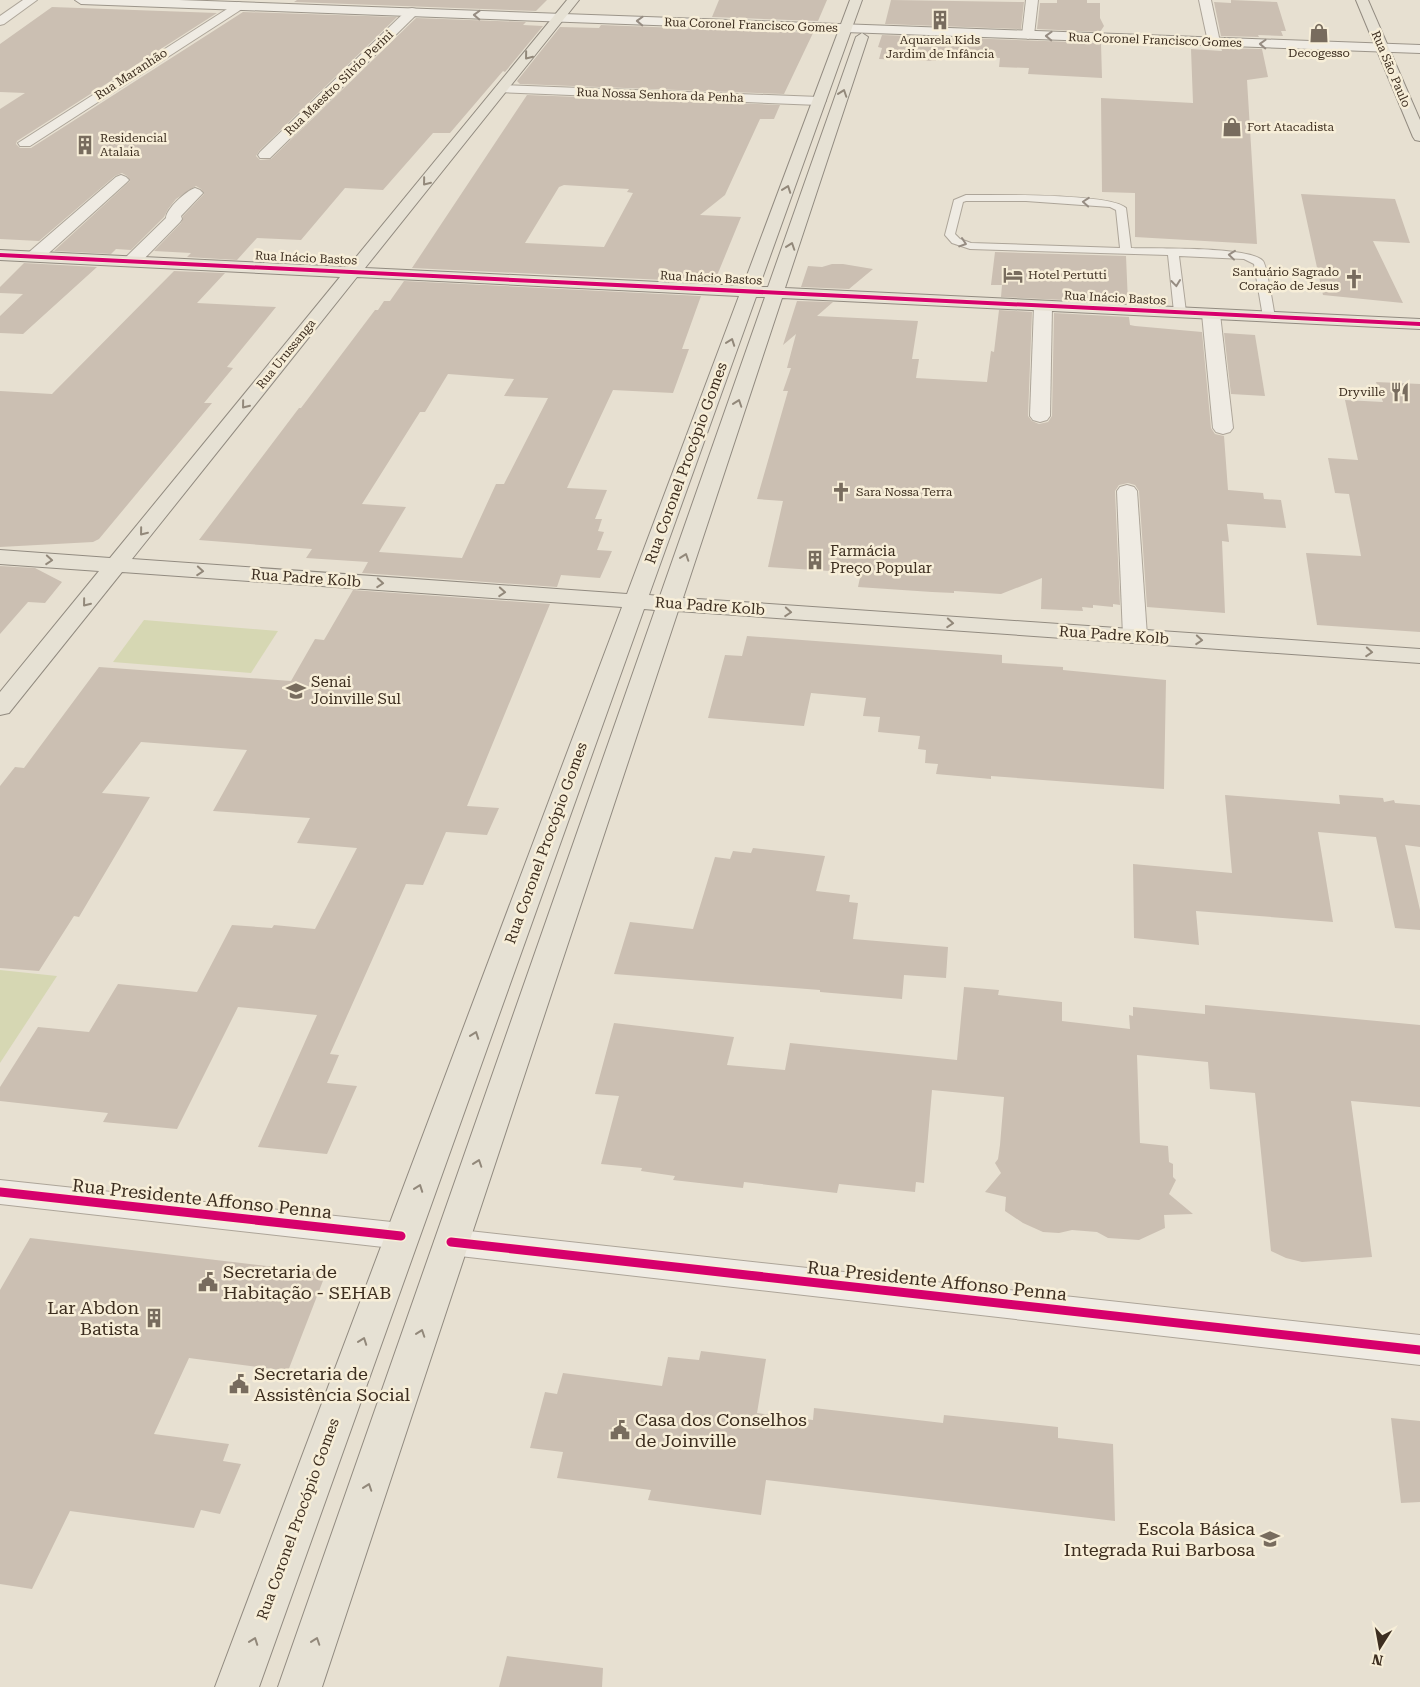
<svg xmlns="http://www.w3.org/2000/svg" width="1420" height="1687" font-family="'Roboto Serif',serif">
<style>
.green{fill:#d6d7b3}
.building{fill:#cbbfb2;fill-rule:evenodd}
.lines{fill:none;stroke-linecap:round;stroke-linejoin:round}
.lane-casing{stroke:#ada599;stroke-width:2}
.street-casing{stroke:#ada599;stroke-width:2}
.secondary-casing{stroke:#9c958a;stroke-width:2}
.primary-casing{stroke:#928b80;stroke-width:2}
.lane{fill:#efebe3;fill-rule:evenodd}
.street{fill:#efebe3;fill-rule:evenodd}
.secondary{fill:#efebe3;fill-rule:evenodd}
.primary{fill:#e6e1d4;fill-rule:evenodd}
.cycleway-far1-casing{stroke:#f7eed8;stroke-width:5.5}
.cycleway-casing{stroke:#f7eed8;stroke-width:12}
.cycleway-far1{stroke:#d6006c;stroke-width:4}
.cycleway{stroke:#d6006c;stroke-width:9}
.oneway{stroke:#968c82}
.oneway2{stroke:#92887a}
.labels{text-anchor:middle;stroke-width:5;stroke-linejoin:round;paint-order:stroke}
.far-street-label{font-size:12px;fill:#3d2e20;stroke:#f7eed8}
.far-poi-label{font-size:12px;fill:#3d2e20;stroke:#f7eed8;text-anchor:start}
.street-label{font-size:15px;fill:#3d2e20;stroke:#f7eed8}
.poi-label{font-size:15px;fill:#3d2e20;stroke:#f7eed8;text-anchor:start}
.near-street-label{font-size:18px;fill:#3d2e20;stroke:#f7eed8}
.near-poi-label{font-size:18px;fill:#3d2e20;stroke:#f7eed8;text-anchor:start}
</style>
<rect width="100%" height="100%" fill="#e7e0d1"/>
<g class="green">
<polygon points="144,620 278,631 251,673 113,662"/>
<polygon points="0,970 57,976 0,1063"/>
</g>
<g class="building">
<polygon points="297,0 547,0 536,11 294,2"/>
<polygon points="719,0 827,0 818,21 712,17"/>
<polygon points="891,0 1024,2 1021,29 885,24"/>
<polygon points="1057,0 1087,0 1087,3 1100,3 1100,18 1104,26 1100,32 1037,29 1040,3 1057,3"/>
<polygon points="1231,0 1277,2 1286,31 1281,31 1283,36 1258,35 1259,37 1221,36 1214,2 1231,3"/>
<polygon points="52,7 217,13 17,141 16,144 20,148 31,148 243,12 397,17 259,151 256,156 260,160 271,159 416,18 526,22 523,25 543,26 505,72 503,71 450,133 433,133 383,190 345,188 301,240 257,238 237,260 187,257 191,253 154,251 181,223 183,216 204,194 201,189 196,186 176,199 168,209 164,217 131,250 116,249 111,254 54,251 130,181 127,176 122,173 115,176 39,241 0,239 0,109 25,93 0,92 0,44"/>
<polygon points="601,25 813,33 784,94 520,84 517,81 560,27 599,28"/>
<polygon points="882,35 1101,43 1102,78 1028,74 1029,68 999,67 1000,58 938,55 936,61 879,59 882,48 878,47"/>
<polygon points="1221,48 1262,49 1268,77 1247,80 1257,244 1135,237 1135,193 1102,192 1101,98 1193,103 1191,49 1222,51"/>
<path d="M527,95L780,105L774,119H760L725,195L700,215L741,217L716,278H708L706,282L412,268ZM564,185L629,189L627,192L633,193L604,247L525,243L559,187Z"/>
<polygon points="1301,194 1395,199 1410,243 1373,241 1403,303 1323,295"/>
<polygon points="995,252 1126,256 1128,303 1001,297 1002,285 991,285"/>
<polygon points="24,263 97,267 23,334 0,333 0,316 23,294 0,293 0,287"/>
<polygon points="832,264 843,264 873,269 849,289 801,287 808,266 822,267"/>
<polygon points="174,271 225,273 197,303 276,307 227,367 233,368 204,403 212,403 99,539 93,542 0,547 0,391 52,394"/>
<path d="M404,281L701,296L682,349H689L673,393L613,390L567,488L607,490L595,519H602L598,531L604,532L597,550L612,551L600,578L561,575L557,587L362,573L368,562L306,558L312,549L199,540L299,408H301L375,310H378L384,301H390ZM448,374L514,379L504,396L548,398L504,484H496L462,558L379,552L406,507L362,504L420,412H425Z"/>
<polygon points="797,301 833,302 817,316 918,321 912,359 919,359 916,378 987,382 991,351 994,352 999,310 1032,312 1028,416 1032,421 1039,424 1048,422 1052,416 1054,313 1129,317 1130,325 1135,326 1202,332 1211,428 1215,434 1224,436 1228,490 1263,493 1264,499 1281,500 1286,528 1227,524 1229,542 1222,541 1225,613 1147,607 1139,491 1135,485 1128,483 1119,485 1115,491 1120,605 1113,604 1113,607 1093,605 1093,608 1082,607 1083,611 1041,609 1042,578 1001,594 954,591 954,593 932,592 858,587 861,573 768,567 783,501 757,499 788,391 783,391 791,368 787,368 796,334 783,345"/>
<polygon points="1224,333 1255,335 1265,396 1231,394"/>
<polygon points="1376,382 1420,384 1420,632 1317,625 1306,553 1361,556 1349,494 1335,493 1328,458 1358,460 1345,400 1383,402"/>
<polygon points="0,566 35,568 62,582 45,603 28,602 0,634"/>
<polygon points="353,590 550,604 467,806 499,808 487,835 446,832 423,885 406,884 330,1054 339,1055 327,1083 357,1086 327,1154 258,1147 317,1015 238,1007 177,1129 103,1122 108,1113 0,1101 0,1087 38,1027 89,1032 118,984 197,992 232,925 272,928 274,925 315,929 357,848 297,843 310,818 213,811 247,750 141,742 102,793 150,797 79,917 74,916 39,971 0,968 0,786 15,767 24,768 99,667 291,681 315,639 324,640"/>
<polygon points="747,636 1002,655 1002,663 1063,667 1063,670 1166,680 1164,789 991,776 991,779 936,774 938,764 925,763 926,750 918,749 920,736 878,732 880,717 863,716 866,698 811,693 804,726 708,718 725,655 742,656"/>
<polygon points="1225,795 1340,804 1339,795 1383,798 1384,802 1394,800 1395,803 1420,805 1420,847 1405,845 1420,910 1420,930 1395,928 1376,837 1318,832 1333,922 1196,911 1199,945 1134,938 1133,864 1232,873"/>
<polygon points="753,848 825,856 816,891 850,895 849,902 858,903 853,939 948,947 946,978 904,975 902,999 820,992 820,990 614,974 630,922 693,929 715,857 730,859 733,851 751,853"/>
<polygon points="964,987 999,990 998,995 1062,1002 1062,1021 1130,1029 1129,1015 1133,1016 1133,1007 1205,1014 1205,1005 1420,1025 1420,1107 1351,1101 1372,1257 1302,1262 1286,1258 1271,1251 1255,1093 1210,1089 1208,1062 1137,1055 1140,1143 1168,1146 1169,1162 1173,1164 1173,1177 1176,1180 1169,1194 1193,1214 1164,1215 1165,1228 1139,1240 1108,1238 1097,1232 1072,1230 1059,1233 1043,1232 1023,1223 1005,1211 1006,1197 985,1192 1001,1173 995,1163 998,1159 1000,1145 1004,1097 932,1090 924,1183 916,1182 915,1192 839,1184 837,1193 744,1182 743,1188 673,1180 675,1176 641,1171 642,1168 601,1164 619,1096 595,1094 614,1023 734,1037 727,1065 785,1070 790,1043 957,1060"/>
<polygon points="30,1238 326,1273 288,1371 189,1358 154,1434 229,1444 223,1461 241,1464 220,1514 201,1510 194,1528 70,1511 32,1589 0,1584 0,1290"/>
<polygon points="701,1351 766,1359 757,1413 813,1420 814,1408 943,1423 944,1415 1058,1427 1058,1438 1113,1444 1115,1521 766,1480 761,1515 648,1500 651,1490 557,1478 563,1452 530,1448 545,1392 557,1394 563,1373 662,1386 668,1357 699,1360"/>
<polygon points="1391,1418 1420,1421 1420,1502 1401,1503"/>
<polygon points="507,1656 603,1668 602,1687 499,1687"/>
</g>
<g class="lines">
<defs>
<path id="lane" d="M966,195C993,195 1111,193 1126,208L1131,248C1153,249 1251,246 1263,261C1267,266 1273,307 1275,317L1269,320L1263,317L1254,264L1244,259L1179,256L1186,312L1180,315L1174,312L1168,255L970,249L952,243L945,235L954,200ZM966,201H1026L1110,207L1116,210L1120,248L971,243L960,239L955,234L963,202Z"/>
<g id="street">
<polygon points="23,0 37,0 4,24 0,25 0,16"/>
<polygon points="1026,0 1038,0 1034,35 1028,39 1022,35"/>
<polygon points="1199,0 1211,0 1220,42 1218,45 1210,45 1208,42"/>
<polygon points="238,2 242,3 244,6 242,9 30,146 20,146 18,143"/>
<polygon points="412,8 416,9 418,12 416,15 270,158 260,158 258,155 260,152 408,9"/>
<polygon points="502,85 819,97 826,101 819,105 497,92 495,89 497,86"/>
<polygon points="121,175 126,177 129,180 126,183 40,261 28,261 26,257 28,253 116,177"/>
<path d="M195,188L200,190L203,193L181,216L182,219L180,222L138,265H126L124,261L126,257L166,218C166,209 186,191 195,188Z"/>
<polygon points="1043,301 1049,302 1052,306 1050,416 1047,420 1040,422 1033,420 1030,416 1034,306 1037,302"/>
<polygon points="1211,309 1217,310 1220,314 1233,428 1230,432 1223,434 1216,432 1213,428 1202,314 1205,310"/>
<polygon points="1127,485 1134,487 1137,491 1147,636 1143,641 1135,643 1127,641 1123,636 1117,491 1120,487"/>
<polygon points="0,1180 401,1223 413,1227 418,1236 413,1245 401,1249 0,1204"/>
<polygon points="451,1229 1420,1335 1420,1365 451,1255 439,1251 434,1242 439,1233"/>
</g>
<polygon id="secondary" points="75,0 179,0 1420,45 1420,53 81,4"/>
<g id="primary">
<path d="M567,0H579L365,268L743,286L850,0H862L759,287H768L856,37L862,33L868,37L785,288L1420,319V329L782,298L683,598L1420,649V663L678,611L322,1687H278L655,610L644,609L259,1687H215L622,607L122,572L9,713L0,715V692L99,571L0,564V550L110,558L340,277L0,260V250L348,267ZM357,277L739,296L627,594L132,559ZM756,297H765L660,596L649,595Z"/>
<polygon points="1356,0 1368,0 1420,120 1420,141 1415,140 1413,137"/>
</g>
</defs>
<use href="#lane" class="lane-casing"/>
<use href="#street" class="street-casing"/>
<use href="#secondary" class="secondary-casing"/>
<use href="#primary" class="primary-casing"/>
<use href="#lane" class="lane"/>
<use href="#street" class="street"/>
<use href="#secondary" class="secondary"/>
<use href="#primary" class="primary"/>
<defs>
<polyline id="cycleway-far1" points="0,255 1420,324"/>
<g id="cycleway">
<polyline points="0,1192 401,1236"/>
<polyline points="451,1242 1420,1350"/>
</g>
</defs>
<use href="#cycleway-far1" class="cycleway-far1-casing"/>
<use href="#cycleway" class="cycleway-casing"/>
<use href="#cycleway-far1" class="cycleway-far1"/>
<use href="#cycleway" class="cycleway"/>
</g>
<defs><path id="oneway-chevron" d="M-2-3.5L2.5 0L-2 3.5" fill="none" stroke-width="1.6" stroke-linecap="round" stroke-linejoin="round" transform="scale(1.25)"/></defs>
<g class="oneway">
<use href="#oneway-chevron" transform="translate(477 15) rotate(-178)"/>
<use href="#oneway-chevron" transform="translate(640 21) rotate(-178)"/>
<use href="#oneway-chevron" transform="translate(1049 36) rotate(-178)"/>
<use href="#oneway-chevron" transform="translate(1263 44) rotate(-178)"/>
<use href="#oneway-chevron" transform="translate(1086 202) rotate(-176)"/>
<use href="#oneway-chevron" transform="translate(963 243) rotate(18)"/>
<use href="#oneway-chevron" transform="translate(1232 255) rotate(-174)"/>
<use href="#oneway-chevron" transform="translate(1176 283) rotate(83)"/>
</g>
<g class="oneway2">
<use href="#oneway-chevron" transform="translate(528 56) rotate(129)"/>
<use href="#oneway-chevron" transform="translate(843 93) rotate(-71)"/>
<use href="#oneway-chevron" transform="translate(426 182) rotate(129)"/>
<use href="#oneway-chevron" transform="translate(787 189) rotate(-70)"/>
<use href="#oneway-chevron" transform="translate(791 246) rotate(-71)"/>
<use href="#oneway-chevron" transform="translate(731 342) rotate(-70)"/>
<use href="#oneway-chevron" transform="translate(738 403) rotate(-71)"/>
<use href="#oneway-chevron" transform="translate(245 405) rotate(129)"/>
<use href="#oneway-chevron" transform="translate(143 532) rotate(129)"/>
<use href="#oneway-chevron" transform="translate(685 557) rotate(-71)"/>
<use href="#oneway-chevron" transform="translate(49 560) rotate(4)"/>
<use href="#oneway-chevron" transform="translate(200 571) rotate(4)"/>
<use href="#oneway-chevron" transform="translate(380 583) rotate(4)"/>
<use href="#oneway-chevron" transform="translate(502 592) rotate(4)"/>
<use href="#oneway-chevron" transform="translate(86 603) rotate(129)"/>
<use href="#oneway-chevron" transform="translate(788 612) rotate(4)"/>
<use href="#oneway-chevron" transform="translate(950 623) rotate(4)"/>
<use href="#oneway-chevron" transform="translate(1199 640) rotate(4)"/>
<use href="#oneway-chevron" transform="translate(1369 652) rotate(4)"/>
<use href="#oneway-chevron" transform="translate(475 1035) rotate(-70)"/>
<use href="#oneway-chevron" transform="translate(478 1163) rotate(-71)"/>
<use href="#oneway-chevron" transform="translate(419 1188) rotate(-70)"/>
<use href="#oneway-chevron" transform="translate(421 1333) rotate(-71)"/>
<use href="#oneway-chevron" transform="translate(363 1341) rotate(-70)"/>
<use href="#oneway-chevron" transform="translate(368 1487) rotate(-71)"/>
<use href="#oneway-chevron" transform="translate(254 1641) rotate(-70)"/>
<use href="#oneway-chevron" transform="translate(316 1641) rotate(-71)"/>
</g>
<defs>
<symbol id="building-bare" viewBox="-9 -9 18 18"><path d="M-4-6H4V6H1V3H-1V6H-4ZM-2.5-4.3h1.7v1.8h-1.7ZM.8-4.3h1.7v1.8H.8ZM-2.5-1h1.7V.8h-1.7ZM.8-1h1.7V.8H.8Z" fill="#786c5e" stroke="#f7eed8" stroke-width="2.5" paint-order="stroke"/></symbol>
<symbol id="shop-bare" viewBox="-9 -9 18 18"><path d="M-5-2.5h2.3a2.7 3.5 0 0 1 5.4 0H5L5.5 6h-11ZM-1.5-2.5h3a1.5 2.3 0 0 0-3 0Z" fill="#786c5e" stroke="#f7eed8" stroke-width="2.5" paint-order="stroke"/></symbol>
<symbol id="hotel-bare" viewBox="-9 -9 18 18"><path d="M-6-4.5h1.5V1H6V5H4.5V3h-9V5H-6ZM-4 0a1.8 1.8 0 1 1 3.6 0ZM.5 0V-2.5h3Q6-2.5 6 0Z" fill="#786c5e" stroke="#f7eed8" stroke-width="2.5" paint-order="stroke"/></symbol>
<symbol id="church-bare" viewBox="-9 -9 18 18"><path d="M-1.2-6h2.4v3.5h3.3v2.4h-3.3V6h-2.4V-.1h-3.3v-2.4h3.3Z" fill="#786c5e" stroke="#f7eed8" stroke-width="2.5" paint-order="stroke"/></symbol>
<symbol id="restaurant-bare" viewBox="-9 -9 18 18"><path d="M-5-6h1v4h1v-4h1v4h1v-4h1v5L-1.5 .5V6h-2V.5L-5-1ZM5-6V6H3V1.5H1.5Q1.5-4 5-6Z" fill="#786c5e" stroke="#f7eed8" stroke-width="2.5" paint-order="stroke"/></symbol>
<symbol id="university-bare" viewBox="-9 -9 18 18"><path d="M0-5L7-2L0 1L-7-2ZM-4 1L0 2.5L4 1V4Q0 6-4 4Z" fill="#786c5e" stroke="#f7eed8" stroke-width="2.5" paint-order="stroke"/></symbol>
<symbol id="civic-bare" viewBox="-9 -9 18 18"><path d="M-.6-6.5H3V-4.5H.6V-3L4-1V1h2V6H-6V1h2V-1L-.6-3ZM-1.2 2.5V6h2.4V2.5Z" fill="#786c5e" stroke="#f7eed8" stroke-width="2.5" paint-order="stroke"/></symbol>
<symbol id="school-bare" viewBox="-9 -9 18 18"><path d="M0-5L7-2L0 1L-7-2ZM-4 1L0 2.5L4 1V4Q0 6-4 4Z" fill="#786c5e" stroke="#f7eed8" stroke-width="2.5" paint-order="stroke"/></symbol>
</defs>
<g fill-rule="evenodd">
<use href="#building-bare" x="926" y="6" width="28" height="28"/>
<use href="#shop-bare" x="1305" y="19" width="28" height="28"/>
<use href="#shop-bare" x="1218" y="113" width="28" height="28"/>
<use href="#building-bare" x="71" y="131" width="28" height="28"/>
<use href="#hotel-bare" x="999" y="261" width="28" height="28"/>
<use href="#church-bare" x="1340" y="265" width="28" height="28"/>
<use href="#restaurant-bare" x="1386" y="378" width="28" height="28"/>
<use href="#church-bare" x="827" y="478" width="28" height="28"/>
<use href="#building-bare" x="801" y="546" width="28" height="28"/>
<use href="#university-bare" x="282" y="677" width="28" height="28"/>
<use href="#civic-bare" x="194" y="1268" width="28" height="28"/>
<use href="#building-bare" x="140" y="1304" width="28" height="28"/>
<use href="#civic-bare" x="225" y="1370" width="28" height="28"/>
<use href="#civic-bare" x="606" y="1416" width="28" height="28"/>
<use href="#school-bare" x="1256" y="1525" width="28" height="28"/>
</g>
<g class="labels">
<g class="far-street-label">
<text transform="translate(751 25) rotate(2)" y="4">Rua Coronel Francisco Gomes</text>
<text transform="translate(1155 40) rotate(2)" y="4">Rua Coronel Francisco Gomes</text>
<text transform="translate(1391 69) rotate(67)" y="4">Rua São Paulo</text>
<text transform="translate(131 74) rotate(-33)" y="4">Rua Maranhão</text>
<text transform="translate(339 83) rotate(-44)" y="4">Rua Maestro Sílvio Perini</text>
<text transform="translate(660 95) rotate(2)" y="4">Rua Nossa Senhora da Penha</text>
<text transform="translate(306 258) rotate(3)" y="4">Rua Inácio Bastos</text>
<text transform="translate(711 278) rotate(3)" y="4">Rua Inácio Bastos</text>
<text transform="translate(1115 298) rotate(3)" y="4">Rua Inácio Bastos</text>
<text transform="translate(286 354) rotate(-51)" y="4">Rua Urussanga</text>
</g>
<g class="far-poi-label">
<text x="940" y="44" text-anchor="middle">Aquarela Kids<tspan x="940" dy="14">Jardim de Infância</tspan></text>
<text x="1319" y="57" text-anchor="middle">Decogesso</text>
<text x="1247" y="131">Fort Atacadista</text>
<text x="100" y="142">Residencial<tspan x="100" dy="14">Atalaia</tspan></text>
<text x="1339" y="276" text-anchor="end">Santuário Sagrado<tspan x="1339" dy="14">Coração de Jesus</tspan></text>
<text x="1028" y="279">Hotel Pertutti</text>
<text x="1385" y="396" text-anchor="end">Dryville</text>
<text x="856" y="496">Sara Nossa Terra</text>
</g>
<g class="street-label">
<text transform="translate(686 463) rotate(-70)" y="5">Rua Coronel Procópio Gomes</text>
<text transform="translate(306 578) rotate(4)" y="5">Rua Padre Kolb</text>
<text transform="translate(710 606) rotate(4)" y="5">Rua Padre Kolb</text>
<text transform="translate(1114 635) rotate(4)" y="5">Rua Padre Kolb</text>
<text transform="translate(546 843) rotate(-70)" y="5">Rua Coronel Procópio Gomes</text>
<text transform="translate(298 1519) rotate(-70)" y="5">Rua Coronel Procópio Gomes</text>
</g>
<g class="poi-label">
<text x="830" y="556">Farmácia<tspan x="830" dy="17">Preço Popular</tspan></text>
<text x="311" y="687">Senai<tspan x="311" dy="17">Joinville Sul</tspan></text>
</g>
<g class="near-street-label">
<text transform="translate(202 1199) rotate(6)" y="6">Rua Presidente Affonso Penna</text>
<text transform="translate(937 1281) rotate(6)" y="6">Rua Presidente Affonso Penna</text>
</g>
<g class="near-poi-label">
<text x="223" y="1278">Secretaria de<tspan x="223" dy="21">Habitação - SEHAB</tspan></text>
<text x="139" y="1314" text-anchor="end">Lar Abdon<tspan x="139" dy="21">Batista</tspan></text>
<text x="254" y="1380">Secretaria de<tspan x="254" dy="21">Assistência Social</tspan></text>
<text x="635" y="1426">Casa dos Conselhos<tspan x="635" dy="21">de Joinville</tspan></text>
<text x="1255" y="1535" text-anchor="end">Escola Básica<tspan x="1255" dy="21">Integrada Rui Barbosa</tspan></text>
</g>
</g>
<g transform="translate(1380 1647) rotate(191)" stroke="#f7eed8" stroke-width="4" paint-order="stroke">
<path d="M0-4L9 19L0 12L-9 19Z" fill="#3d2e20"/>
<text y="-8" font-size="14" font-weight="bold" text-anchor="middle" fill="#3d2e20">N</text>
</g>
</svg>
